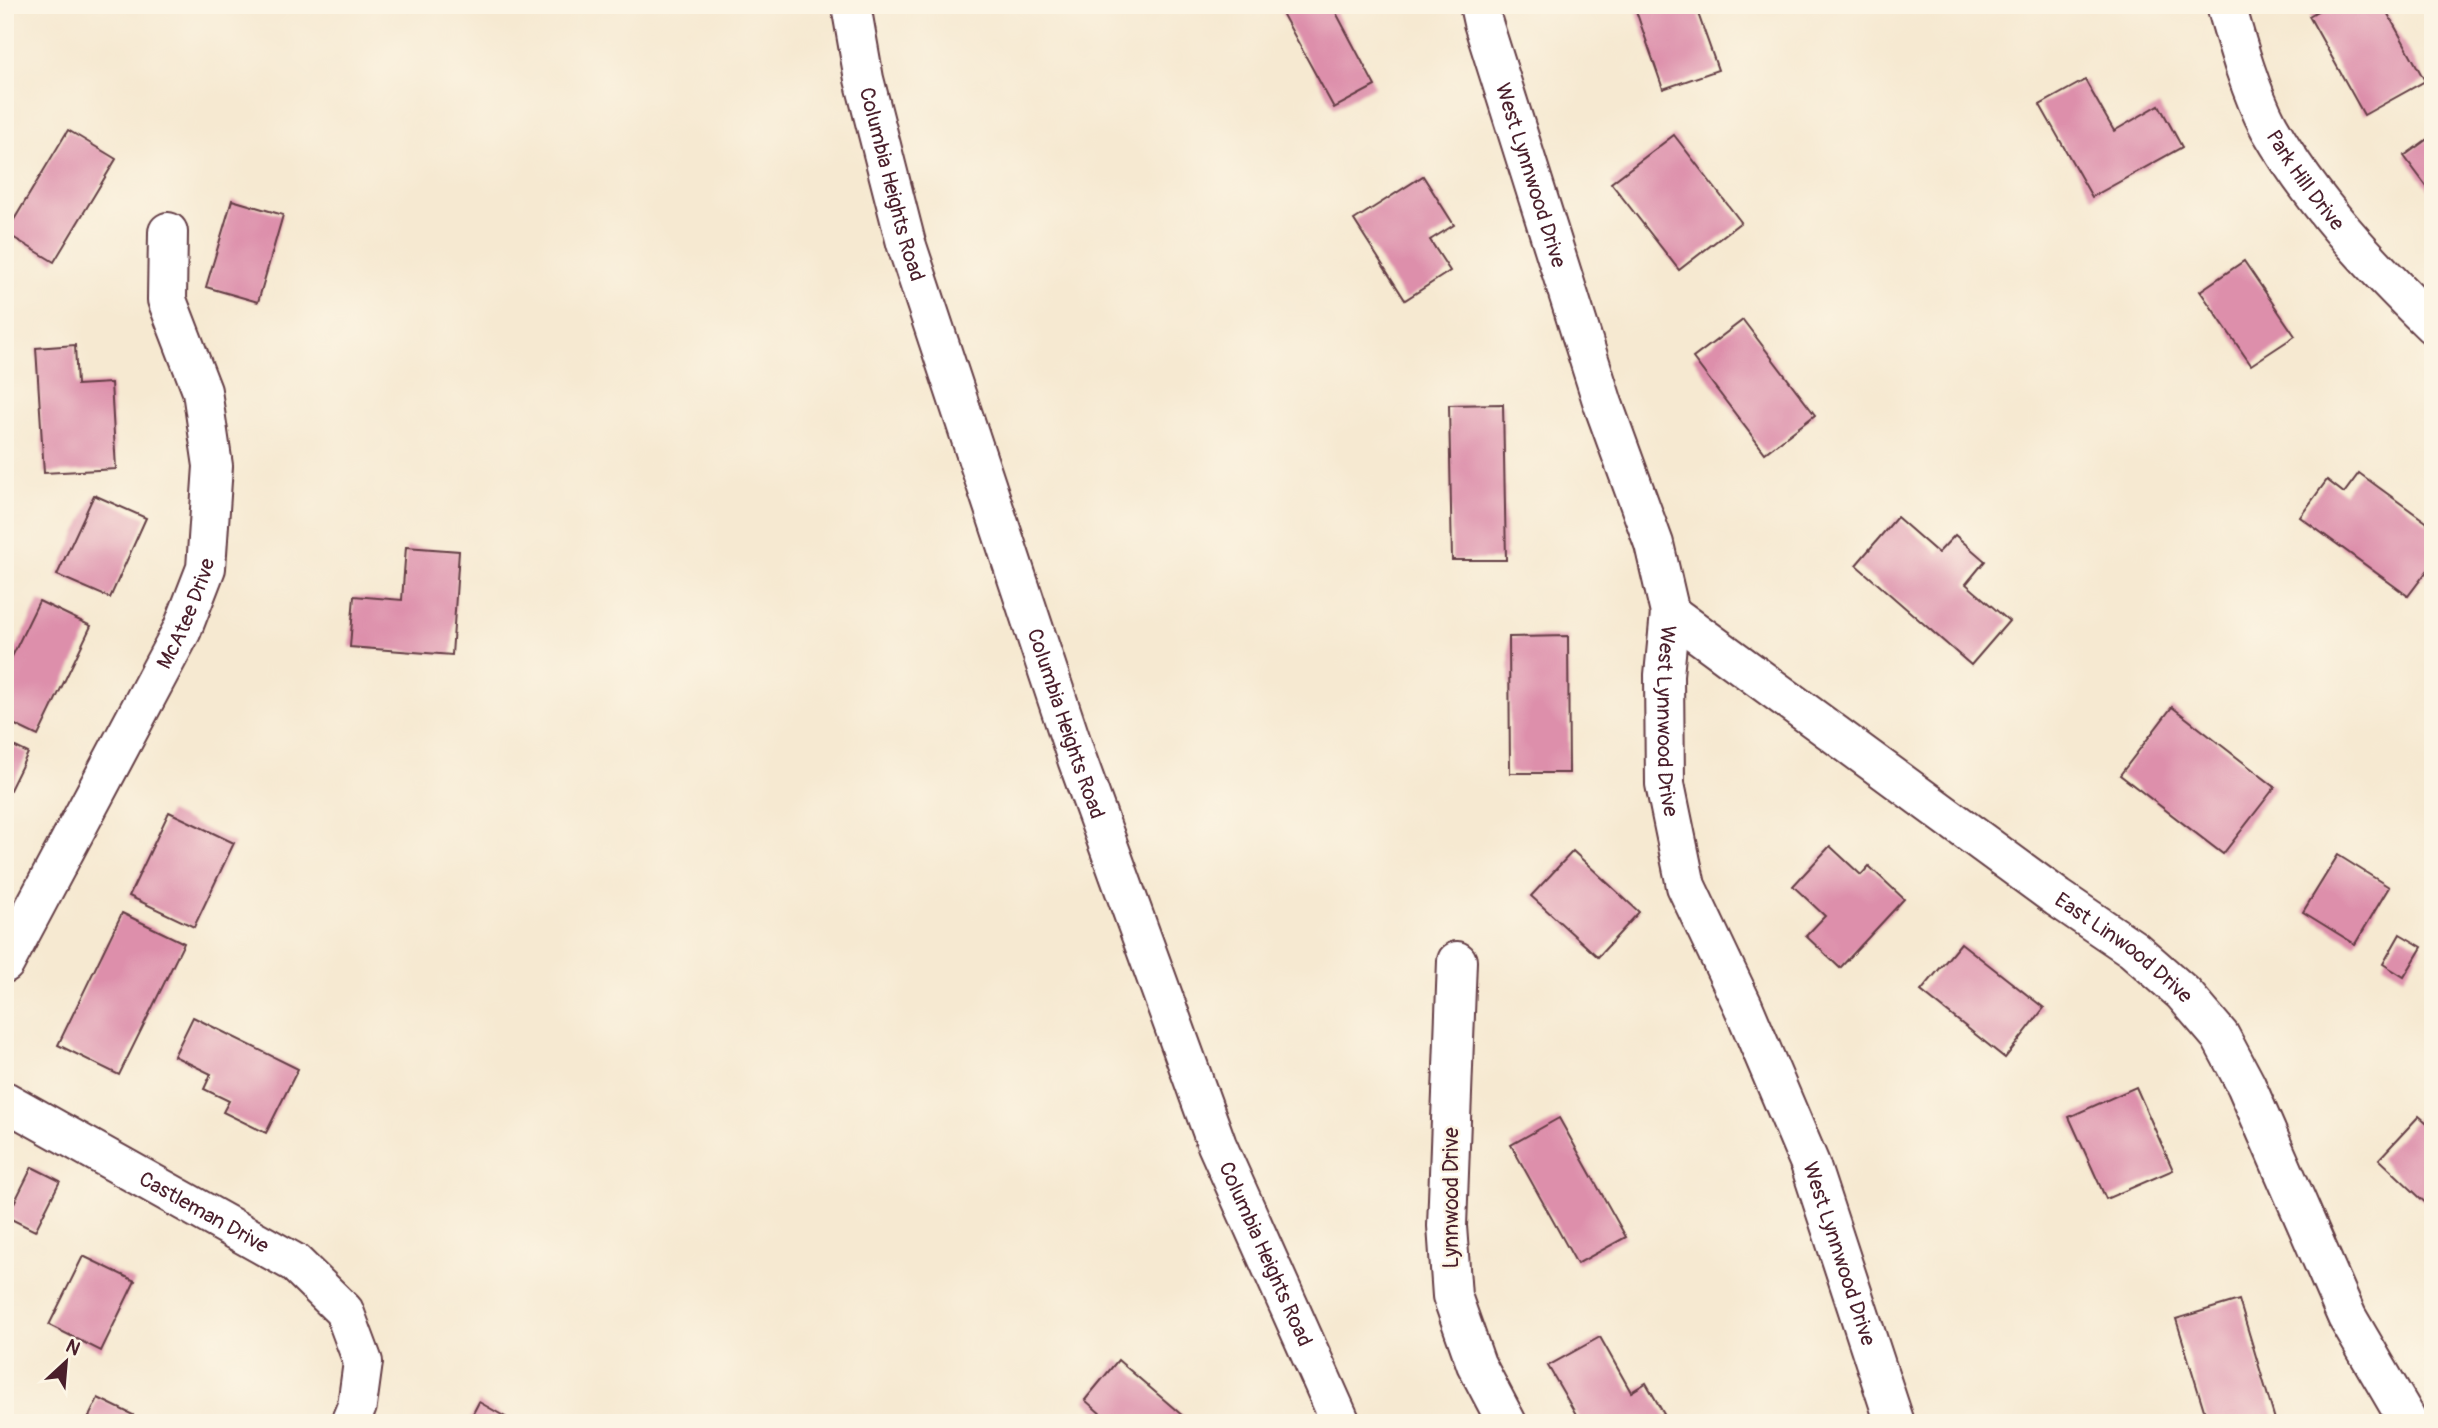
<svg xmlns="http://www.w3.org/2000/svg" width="2438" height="1428" font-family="Pangolin,sans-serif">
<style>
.building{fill:#dd8fab}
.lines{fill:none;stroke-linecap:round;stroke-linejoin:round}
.minor-casing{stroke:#643d44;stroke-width:42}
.minor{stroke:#fff;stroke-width:38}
.labels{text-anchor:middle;stroke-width:5;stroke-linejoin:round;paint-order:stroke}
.street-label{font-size:21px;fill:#4a1f2b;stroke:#fcf5e5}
</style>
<rect width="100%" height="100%" fill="#fcf5e5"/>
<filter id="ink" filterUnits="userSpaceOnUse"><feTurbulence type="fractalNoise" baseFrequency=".0143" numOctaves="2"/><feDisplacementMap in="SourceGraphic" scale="14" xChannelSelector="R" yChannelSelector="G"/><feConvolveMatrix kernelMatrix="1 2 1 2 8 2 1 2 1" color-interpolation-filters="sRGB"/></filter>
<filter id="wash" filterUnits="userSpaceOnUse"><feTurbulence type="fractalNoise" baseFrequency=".00686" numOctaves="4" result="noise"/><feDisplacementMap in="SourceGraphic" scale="28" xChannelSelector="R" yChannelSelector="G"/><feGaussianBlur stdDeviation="1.57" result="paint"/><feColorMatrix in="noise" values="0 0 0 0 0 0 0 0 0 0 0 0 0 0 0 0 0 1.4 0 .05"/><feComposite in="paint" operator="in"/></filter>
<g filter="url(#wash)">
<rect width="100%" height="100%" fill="#f6e9d1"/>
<g id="blocks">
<g class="building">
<polygon points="1296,5 1332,5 1375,86 1334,108 1282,13"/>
<polygon points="1634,5 1695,5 1718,70 1663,89"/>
<polygon points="2328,5 2383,5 2425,81 2364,115 2309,16"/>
<polygon points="2085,80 2114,131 2159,105 2182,147 2092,197 2040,105"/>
<polygon points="68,130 116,159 54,262 6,233"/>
<polygon points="1674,135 1741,222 1679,270 1611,183"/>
<polygon points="2433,135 2433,195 2404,156"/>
<polygon points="1423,176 1454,225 1430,240 1450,271 1405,300 1354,220"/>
<polygon points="232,200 283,215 258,302 206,287"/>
<polygon points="2244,261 2295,336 2251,365 2200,291"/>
<polygon points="1743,320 1815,415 1765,453 1693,358"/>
<polygon points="75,345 77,385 111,383 116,469 44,473 36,348"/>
<polygon points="1503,404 1506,560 1452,560 1449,405"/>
<polygon points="2359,473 2433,527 2433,563 2408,596 2300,517 2327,480 2344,493"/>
<polygon points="94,495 146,518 110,598 57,575"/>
<polygon points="1897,517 1938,553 1955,535 1985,561 1966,584 2009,621 1971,665 1856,565"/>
<polygon points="406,547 459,551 452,655 350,647 354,596 402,600"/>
<polygon points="39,601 91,626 38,736 5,720 5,671"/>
<polygon points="1568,636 1569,773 1510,773 1509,637"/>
<polygon points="2172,707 2275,787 2223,854 2120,775"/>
<polygon points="5,742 28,753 5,800"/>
<polygon points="169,812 234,843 194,927 129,896"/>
<polygon points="1830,846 1861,875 1869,866 1904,899 1840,968 1806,936 1825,916 1793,886"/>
<polygon points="1573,851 1639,912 1598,957 1531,896"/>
<polygon points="2338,855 2389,887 2355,944 2303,912"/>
<polygon points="122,913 184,943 119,1075 58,1045"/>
<polygon points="2400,934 2422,947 2404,977 2383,964"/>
<polygon points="1961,943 2044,1008 2005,1058 1921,991"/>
<polygon points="193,1017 298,1069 266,1133 223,1112 229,1101 204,1089 211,1074 174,1056"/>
<polygon points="2136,1087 2173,1170 2106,1199 2069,1117"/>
<polygon points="2419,1116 2433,1128 2433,1210 2379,1159"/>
<polygon points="1559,1118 1626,1237 1577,1264 1511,1145"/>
<polygon points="32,1167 60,1181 35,1231 7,1217"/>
<polygon points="83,1256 135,1281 101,1351 49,1325"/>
<polygon points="2239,1300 2276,1423 2208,1423 2176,1319"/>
<polygon points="1600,1337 1631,1392 1646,1383 1669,1423 1581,1423 1548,1366"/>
<polygon points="1118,1360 1191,1423 1111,1423 1085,1400"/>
<polygon points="98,1398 133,1415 129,1423 86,1423"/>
<polygon points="479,1402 516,1423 468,1423"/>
</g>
</g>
</g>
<g filter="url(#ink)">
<use href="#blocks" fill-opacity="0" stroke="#643d44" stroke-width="2"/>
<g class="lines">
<defs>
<g id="minor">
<path id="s1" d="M851,5L864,79L906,243L1077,759L1217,1145L1341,1423"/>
<path id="s2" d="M1479,5L1483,23L1603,404L1654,544L1670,613L1664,675L1665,784L1686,886L1743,1006L1810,1164L1895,1423"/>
<path id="s3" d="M2226,5C2237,44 2250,91 2269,127C2312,202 2371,265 2433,325"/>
<path id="s4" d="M1670,613L2058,898L2133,949L2183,993L2220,1036L2246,1085L2347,1317L2409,1423"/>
<polyline points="1457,961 1447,1226 1452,1296 1476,1364 1507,1423"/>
<path id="s5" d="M5,963L182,630L206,568L213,466L202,391L167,300L168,232"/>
<path id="s6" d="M5,1101L295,1263L344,1311L363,1362L357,1406L350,1423"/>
</g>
</defs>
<use href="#minor" class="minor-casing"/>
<use href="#minor" class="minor"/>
</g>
</g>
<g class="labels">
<g class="street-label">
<text dy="7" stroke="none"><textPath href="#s2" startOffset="178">West Lynnwood Drive</textPath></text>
<text dy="7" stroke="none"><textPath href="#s3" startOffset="194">Park Hill Drive</textPath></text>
<text dy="7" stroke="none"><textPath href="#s1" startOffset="184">Columbia Heights Road</textPath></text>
<text dy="7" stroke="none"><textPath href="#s5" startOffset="394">McAtee Drive</textPath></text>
<text dy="7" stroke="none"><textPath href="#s2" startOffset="746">West Lynnwood Drive</textPath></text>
<text dy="7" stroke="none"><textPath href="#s1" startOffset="751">Columbia Heights Road</textPath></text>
<text dy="7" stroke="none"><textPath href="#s4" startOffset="564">East Linwood Drive</textPath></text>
<text transform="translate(1451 1198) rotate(-90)" y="7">Lynnwood Drive</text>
<text dy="7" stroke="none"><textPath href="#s6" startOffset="228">Castleman Drive</textPath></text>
<text dy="7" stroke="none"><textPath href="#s2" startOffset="1312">West Lynnwood Drive</textPath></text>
<text dy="7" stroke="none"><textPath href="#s1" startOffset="1318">Columbia Heights Road</textPath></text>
</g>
</g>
<rect width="2438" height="1428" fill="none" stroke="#fcf5e5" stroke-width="28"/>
<g transform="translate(66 1362) rotate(26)" stroke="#fcf5e5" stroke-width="5" paint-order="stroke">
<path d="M0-5L12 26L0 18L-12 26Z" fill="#4a1f2b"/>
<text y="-10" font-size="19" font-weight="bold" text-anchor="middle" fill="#4a1f2b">N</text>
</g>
</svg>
